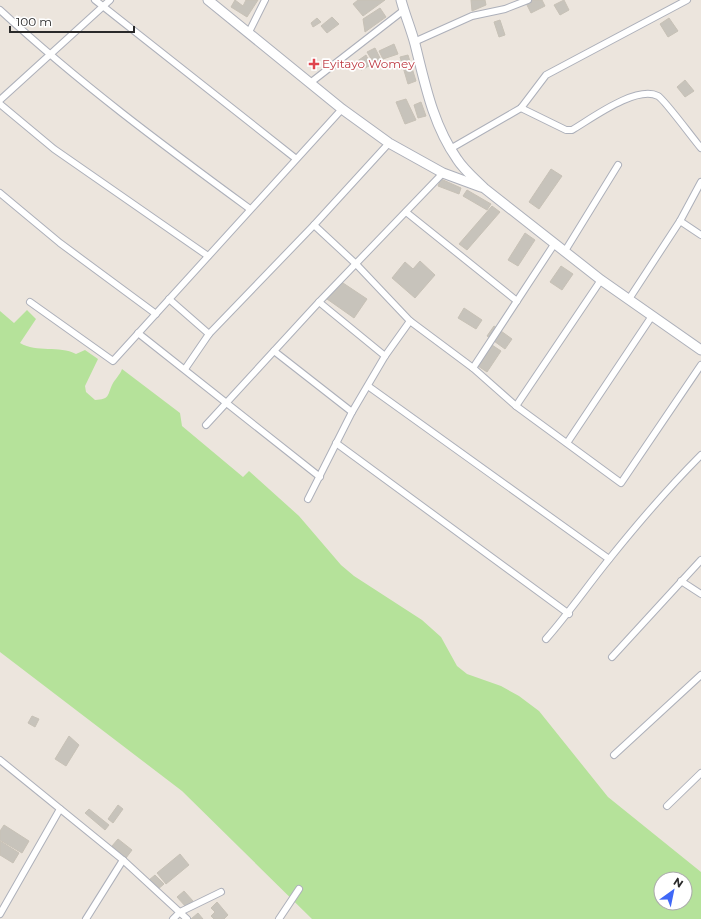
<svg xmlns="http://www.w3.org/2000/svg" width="701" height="919" font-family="Montserrat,sans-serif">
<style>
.green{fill:#b5e29a;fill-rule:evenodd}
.building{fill:#c7c3bb;stroke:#c7c1b6}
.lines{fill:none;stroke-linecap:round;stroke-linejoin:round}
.street-casing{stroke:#adb0ba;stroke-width:8}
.secondary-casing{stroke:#adb0ba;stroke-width:11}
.street{stroke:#fff;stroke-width:6}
.secondary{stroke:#fff;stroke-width:9}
.health-dot{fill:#e0444e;stroke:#fff;stroke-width:1.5}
.labels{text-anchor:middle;stroke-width:3.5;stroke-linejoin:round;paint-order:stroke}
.health-label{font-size:12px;fill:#be3a42;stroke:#fff;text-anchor:start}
</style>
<rect width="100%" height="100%" fill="#ece5dd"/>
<path class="green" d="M27,310L36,319L20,343C37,353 59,345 76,354L85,350L98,359L85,386L86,392L95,400C110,399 107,396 112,385C115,379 120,375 122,369L180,413L182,426L243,477L249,471L299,516L341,565L354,576L422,620L441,637L457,666L467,674L501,686L519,696L539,711L608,797L701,872V919H312L182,791L0,652V311L14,323ZM661,879H685V903H661Z"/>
<g class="building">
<polygon points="235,0 243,6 246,0 258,0 247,17 231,7"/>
<polygon points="358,0 385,0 363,16 353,4"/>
<polygon points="471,0 485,0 486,5 472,11"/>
<polygon points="533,0 542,0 545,6 531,13 526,3"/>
<polygon points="564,0 569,10 560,15 554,5"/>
<polygon points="380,8 386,17 365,32 363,19"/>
<polygon points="332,17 339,24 327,33 321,26"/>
<polygon points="317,18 321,22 313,27 311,23"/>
<polygon points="669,18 678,31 668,37 660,24"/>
<polygon points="500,20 505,35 499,37 494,22"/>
<polygon points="394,44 398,54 383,59 379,51"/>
<polygon points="375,48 382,62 375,65 367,52"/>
<polygon points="366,55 371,65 361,70 356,62"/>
<polygon points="408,55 416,81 408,84 400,57"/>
<polygon points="685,80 694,91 685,97 677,87"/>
<polygon points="406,99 416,120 405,124 396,102"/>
<polygon points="421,102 426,116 418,118 414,105"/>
<polygon points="551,169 562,176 539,209 529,202"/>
<polygon points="441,179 461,188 459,194 438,186"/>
<polygon points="467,190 491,204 487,210 463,196"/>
<polygon points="492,206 500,212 467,250 459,244"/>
<polygon points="525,233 535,240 518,266 508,260"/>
<polygon points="420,261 435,275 415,298 392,278 405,262 413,269"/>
<polygon points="561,266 573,274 562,290 550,282"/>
<polygon points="340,281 367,299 354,318 327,299"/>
<polygon points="464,308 482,320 476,329 458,318"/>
<polygon points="494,326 512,339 505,349 487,336"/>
<polygon points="492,345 501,351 487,372 478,366"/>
<polygon points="32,716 39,719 35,727 28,723"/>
<polygon points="69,736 79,745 66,766 55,759"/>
<polygon points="118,805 123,809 113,823 108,819"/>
<polygon points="89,809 109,825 105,830 85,813"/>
<polygon points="4,825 29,841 22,853 0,840 0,831"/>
<polygon points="118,839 132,850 126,858 112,846"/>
<polygon points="0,841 19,853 13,863 0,855"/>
<polygon points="180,854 189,865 166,884 157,873"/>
<polygon points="155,875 164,884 157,890 149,880"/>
<polygon points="184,891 193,901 186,907 177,897"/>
<polygon points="217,902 228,915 224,919 214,919 211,916 215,912 211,908"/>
<polygon points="198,913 203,919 191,919"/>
</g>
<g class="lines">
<defs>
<g id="street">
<polyline points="95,0 295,158"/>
<path d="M0,10C79,83 164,146 250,209"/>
<polyline points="249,32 265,0"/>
<polyline points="414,42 472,16 505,9 528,0"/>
<polyline points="310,83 404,10"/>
<polyline points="0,100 110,0"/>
<polyline points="0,104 54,149 208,256"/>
<path d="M521,108L566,130H572C591,119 636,85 658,96C664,99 694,140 701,148"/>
<polyline points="450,149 521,108 546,75 687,0"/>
<polyline points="0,193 60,243 156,314"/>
<polyline points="406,212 517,301"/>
<polyline points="680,221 701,235"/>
<polyline points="314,225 356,264 410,321 473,368 516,406 621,483 701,365"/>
<polyline points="565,251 618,165"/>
<polyline points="169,299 209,334"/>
<polyline points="629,299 680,221 701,182"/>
<polyline points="30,302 113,361 342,109"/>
<polyline points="319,302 385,356"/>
<polyline points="138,333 320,477"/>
<polyline points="274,351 352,412"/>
<polyline points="473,368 555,243"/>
<polyline points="185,369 209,334 314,225 389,143"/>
<polyline points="368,386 609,559"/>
<polyline points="516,406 601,280"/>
<polyline points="206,425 319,302 443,173"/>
<polyline points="336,443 569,614"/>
<polyline points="567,443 652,316"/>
<polyline points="308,499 352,412 385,356 410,321"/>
<polyline points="681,581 701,594"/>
<path d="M546,639C569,613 588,585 610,558C639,522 669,487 701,455"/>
<polyline points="612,657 701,560"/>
<polyline points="614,755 701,675"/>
<polyline points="0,760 123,860 187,919"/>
<polyline points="667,806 701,773"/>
<polyline points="0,914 60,809"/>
<polyline points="86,919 123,860"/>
<polyline points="173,919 180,912 221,892"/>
<polyline points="279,919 299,889"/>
</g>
<g id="secondary">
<polyline points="208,0 342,109 389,143 443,173 481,187"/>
<path d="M401,0C405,15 411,29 415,44C425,84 433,125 457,159C464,170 475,179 484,188L601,280L701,350"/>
</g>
</defs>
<use href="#street" class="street-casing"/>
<use href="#secondary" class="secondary-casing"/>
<use href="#street" class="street"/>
<use href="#secondary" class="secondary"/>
</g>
<path class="health-dot" d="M312 58h4v4h4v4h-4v4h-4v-4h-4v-4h4z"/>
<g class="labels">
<g class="health-label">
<text x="322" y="68">Eyitayo Womey</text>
</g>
</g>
<g transform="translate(673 891) rotate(33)"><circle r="19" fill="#ffffff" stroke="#aaaaaa"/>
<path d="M0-3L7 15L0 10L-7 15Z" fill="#3f68f7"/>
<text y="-6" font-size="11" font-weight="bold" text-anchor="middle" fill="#2a2a2a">N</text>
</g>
<path d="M10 26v6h124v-6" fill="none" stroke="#2a2a2a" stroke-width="2"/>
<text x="16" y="26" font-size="12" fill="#2a2a2a" stroke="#ffffff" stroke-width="3" paint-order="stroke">100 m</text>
</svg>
